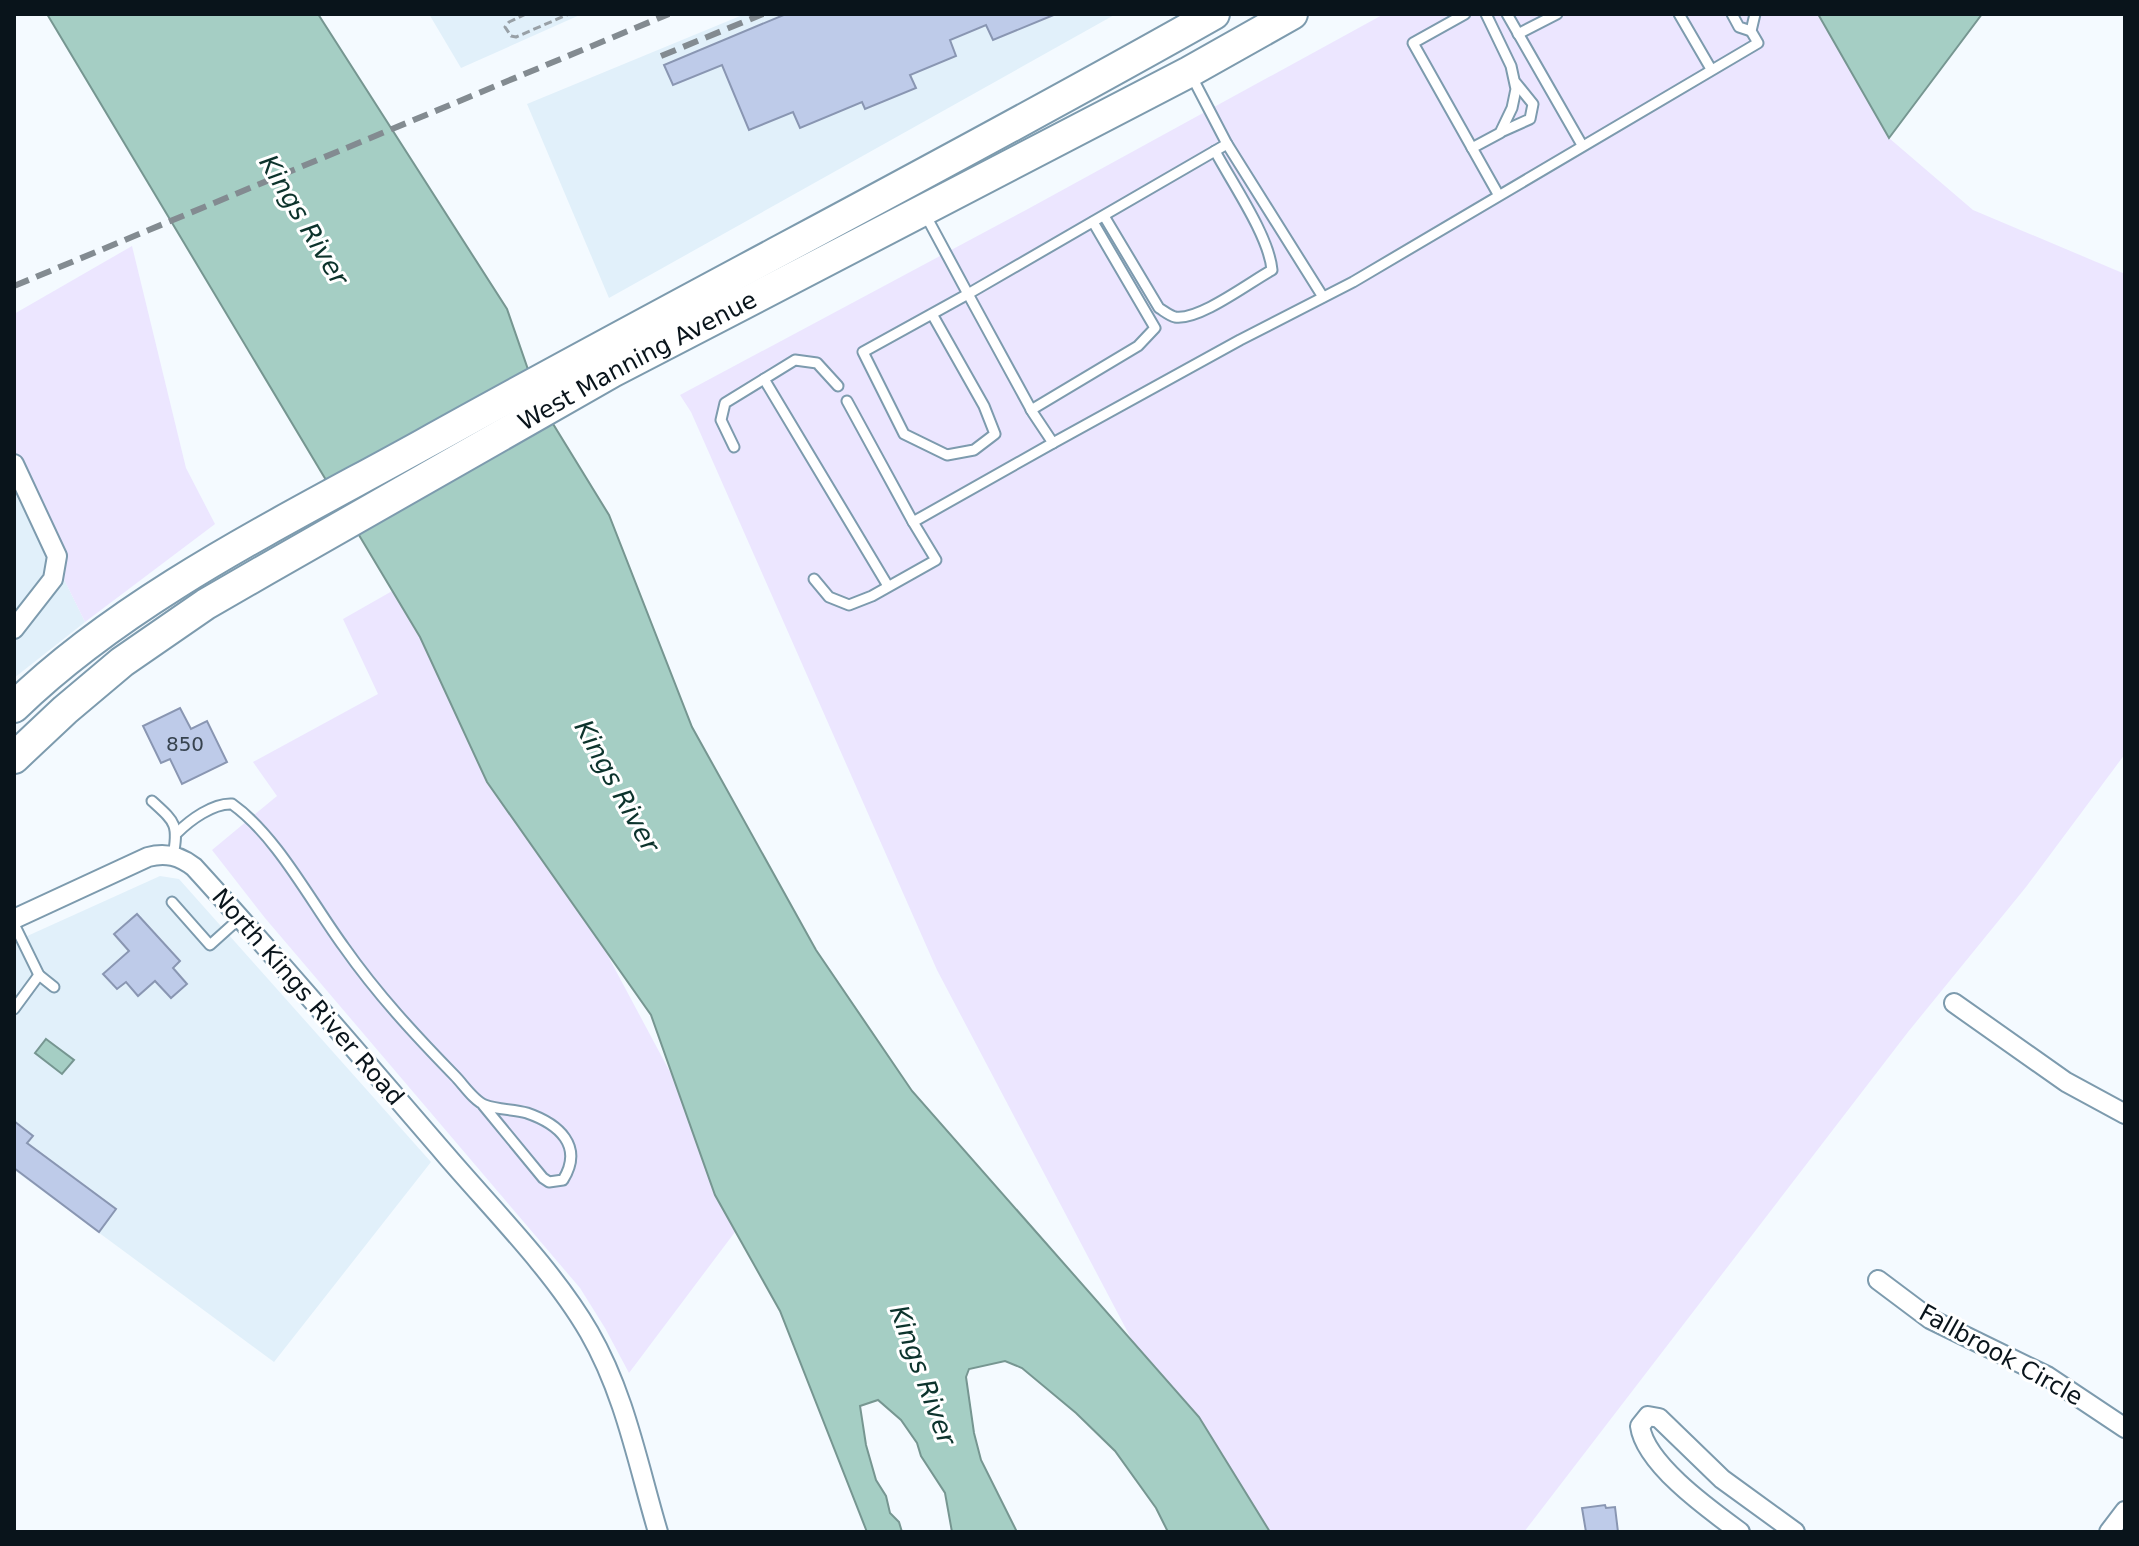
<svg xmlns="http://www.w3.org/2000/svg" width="2139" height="1546" font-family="'DejaVu Sans',sans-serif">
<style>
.built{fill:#e1f0fa}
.green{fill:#ece6ff}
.water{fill:#a5cec4;stroke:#769691;stroke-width:2}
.building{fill:#becbe9;stroke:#8996b2;stroke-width:2}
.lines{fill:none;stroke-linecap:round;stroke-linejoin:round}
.lane-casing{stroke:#7d9bae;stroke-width:13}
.street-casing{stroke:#7d9bae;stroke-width:22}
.primary-casing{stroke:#7d9bae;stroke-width:34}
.path{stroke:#98a0a6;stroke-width:3;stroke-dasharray:8 4;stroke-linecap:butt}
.lane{stroke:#fff;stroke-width:9}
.street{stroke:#fff;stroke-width:18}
.primary{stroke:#fff;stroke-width:30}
.rail{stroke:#838b91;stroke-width:6;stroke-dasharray:16 8;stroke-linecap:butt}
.labels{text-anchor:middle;stroke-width:6;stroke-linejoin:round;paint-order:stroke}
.number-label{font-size:20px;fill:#36424e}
.street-label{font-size:24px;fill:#09141b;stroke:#fff}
.water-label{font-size:26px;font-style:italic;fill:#0c332c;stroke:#fff}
</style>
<rect width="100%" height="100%" fill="#f4faff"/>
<g class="built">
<polygon points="429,14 582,14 461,68"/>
<polygon points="745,14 1116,14 609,298 527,104"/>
<polygon points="14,477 85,622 14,678"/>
<polygon points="160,876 179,879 431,1162 274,1362 14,1170 14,942"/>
</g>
<g class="green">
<polygon points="1384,14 1818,14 1889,138 1973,210 2125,274 2125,754 2026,887 1908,1032 1524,1532 1233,1532 937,970 691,412 680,395 1026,210"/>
<polygon points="132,246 186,468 215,524 85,622 14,477 14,314"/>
<polygon points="408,582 747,1216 629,1373 605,1328 580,1288 265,918 212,850 277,796 253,762 378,694 343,619"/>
</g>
<g class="water">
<polygon points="47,14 318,14 507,309 539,401 609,515 692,727 816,950 912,1091 1199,1417 1270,1532 1168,1532 1156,1508 1115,1451 1076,1413 1022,1368 1005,1361 969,1369 966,1377 974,1433 981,1460 1017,1532 952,1532 945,1493 921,1456 917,1443 901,1420 878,1400 860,1406 866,1445 876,1480 886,1496 890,1513 899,1522 902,1532 867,1532 780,1311 715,1195 651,1015 487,782 420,637"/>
<polygon points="1818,14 1982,14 1889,138"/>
<polygon points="46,1039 74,1060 62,1074 35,1053"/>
</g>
<g class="building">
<polygon points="786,14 1056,14 993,40 986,25 950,40 956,56 910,75 916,88 865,109 862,102 800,128 793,112 749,130 722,65 673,85 664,65"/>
<polygon points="180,708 191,729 207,721 227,762 182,784 170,759 161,763 143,726"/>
<polygon points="137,914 180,961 173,968 187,984 171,998 155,981 138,996 126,982 117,989 103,974 129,951 114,934"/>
<polygon points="14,1121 33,1136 27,1143 116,1209 99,1232 14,1168"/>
<polygon points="1605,1505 1606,1508 1615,1507 1618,1532 1586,1532 1582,1508"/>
</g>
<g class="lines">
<defs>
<g id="lane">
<polyline points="1465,14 1413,43 1498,194"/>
<polyline points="1507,14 1582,145"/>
<polyline points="1679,14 1711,69"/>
<polyline points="1732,14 1739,27 1751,31"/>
<polyline points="1518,34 1557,14"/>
<polyline points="1191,75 1227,144 968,294 1033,413 1053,443 1240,340 1353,282 1758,43 1751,31 1755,14"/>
<polyline points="1501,132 1530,119 1533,104 1516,83"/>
<polyline points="1227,144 1323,297"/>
<polyline points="1472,148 1500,133 1512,108 1516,89 1511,66 1486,14"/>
<polyline points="926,216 968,294 863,352 904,434 947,455 974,450 995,434 984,406 932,314"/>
<path d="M1104,216L1159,308C1164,311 1170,316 1175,317C1199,321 1250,282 1272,270C1269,236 1232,183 1215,151"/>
<polyline points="764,379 888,586"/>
<polyline points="847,401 913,522 1053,443"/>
<polyline points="1031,410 1138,346 1155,328 1093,222"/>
<polyline points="734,447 721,420 725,403 795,360 817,363 838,386"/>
<polyline points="814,579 829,597 849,605 872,596 936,560 913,522"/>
<path d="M152,801C175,822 179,824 173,856"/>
<path d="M177,833C190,820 213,803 232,804C277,836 311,902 344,947C377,994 415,1035 455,1076C463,1084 474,1101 485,1105C498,1110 514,1109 527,1113C559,1124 584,1146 563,1180L549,1182L543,1178L483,1105"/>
<polyline points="172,902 210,945 240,918"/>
<polyline points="14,924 39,975 54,987"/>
<polyline points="14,1009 39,975"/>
</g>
<g id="street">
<polyline points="14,464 57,556 53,579 14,629"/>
<path d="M14,919L148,857C166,852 180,856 194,867C280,961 362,1058 445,1154C492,1209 553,1270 589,1332C625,1394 638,1465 658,1532"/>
<polyline points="1954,1003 2066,1082 2125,1114"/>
<polyline points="1878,1280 1930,1319 2047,1376 2125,1428"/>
<path d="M1740,1532C1710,1510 1645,1464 1640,1426L1648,1416L1659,1418L1722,1479L1795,1532"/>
<polyline points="2109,1532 2125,1511"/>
</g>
<g id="primary">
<path d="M14,707C127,597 287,520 424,444C686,298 953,162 1214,14"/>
<path id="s1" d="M14,758L65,710L122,662L206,604L265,570L612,372L1189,72L1292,14"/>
</g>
</defs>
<use href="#lane" class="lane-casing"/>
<use href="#street" class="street-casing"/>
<use href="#primary" class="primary-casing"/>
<polyline class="path" points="526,14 509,22 505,27 511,36 516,37 569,14"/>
<use href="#lane" class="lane"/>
<use href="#street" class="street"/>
<use href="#primary" class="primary"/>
<g class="rail">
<polyline points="661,56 763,14"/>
<polyline points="14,286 669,14"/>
</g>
</g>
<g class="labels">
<g class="number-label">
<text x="185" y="751">850</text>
</g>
<g class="street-label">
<text dy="8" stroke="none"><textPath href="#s1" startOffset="742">West Manning Avenue</textPath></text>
<text transform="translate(308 997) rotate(49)" y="8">North Kings River Road</text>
<text transform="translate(2001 1355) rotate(29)" y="8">Fallbrook Circle</text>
</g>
<g class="water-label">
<text transform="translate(304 220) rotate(59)" y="9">Kings River</text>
<text transform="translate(617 786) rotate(61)" y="9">Kings River</text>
<text transform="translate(923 1375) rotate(70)" y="9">Kings River</text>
</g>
</g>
<rect width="2139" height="1546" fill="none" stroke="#09141b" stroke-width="32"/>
</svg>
